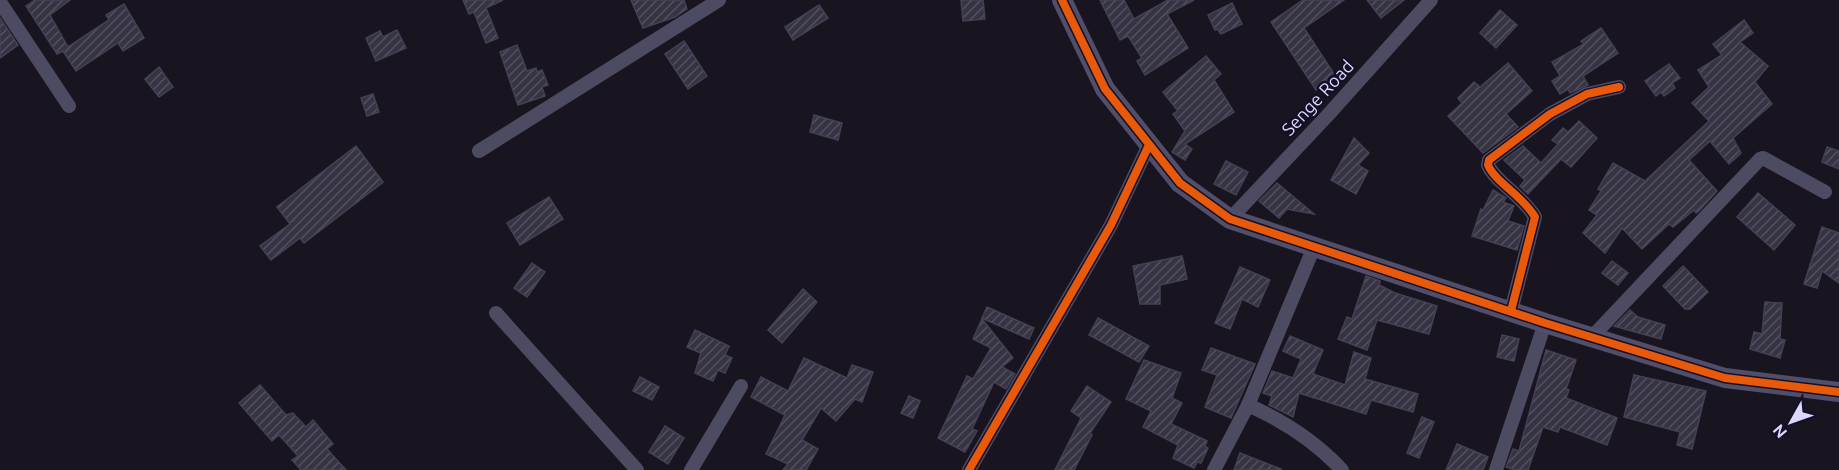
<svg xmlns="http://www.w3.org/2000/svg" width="1839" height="470" font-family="Ubuntu,sans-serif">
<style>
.building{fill:url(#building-hatch);stroke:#454055;stroke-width:1.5}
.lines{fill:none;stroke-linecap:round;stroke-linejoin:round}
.street{stroke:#4d4b62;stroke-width:14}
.secondary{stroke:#504e68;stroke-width:20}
.cycleway-casing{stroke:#151026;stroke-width:11}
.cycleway{stroke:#e8590c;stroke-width:8}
.labels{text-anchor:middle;stroke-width:5;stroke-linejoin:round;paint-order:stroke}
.street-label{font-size:18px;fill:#ddd7fe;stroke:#151026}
</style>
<defs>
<pattern id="building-hatch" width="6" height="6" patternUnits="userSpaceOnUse" patternTransform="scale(1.5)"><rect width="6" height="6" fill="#363343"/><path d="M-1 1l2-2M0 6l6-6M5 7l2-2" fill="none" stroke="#53505f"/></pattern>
</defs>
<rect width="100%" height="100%" fill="#181521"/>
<g class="building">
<polygon points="35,0 70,0 50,15 68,47 109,20 106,15 124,4 144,38 123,51 118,43 76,71 63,51 57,54 26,6"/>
<polygon points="463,0 503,0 486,8 498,38 486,43 474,12 469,14"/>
<polygon points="631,0 684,0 687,9 675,17 643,28"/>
<polygon points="961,0 983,0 985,19 963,21"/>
<polygon points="1100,0 1124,0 1134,19 1168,0 1194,0 1167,14 1188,48 1145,75 1137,61 1142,58 1128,36 1120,40"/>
<polygon points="1303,0 1344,0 1304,28 1336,77 1316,90 1271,22"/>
<polygon points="1367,0 1404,0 1381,18"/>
<polygon points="1232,3 1242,24 1221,34 1217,29 1215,30 1208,15"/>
<polygon points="819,5 828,18 793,40 785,27"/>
<polygon points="1500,10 1517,25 1496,48 1480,33"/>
<polygon points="0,18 18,45 0,58"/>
<polygon points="1744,20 1753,33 1740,42 1768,66 1755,82 1772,104 1733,138 1741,153 1729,164 1710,141 1689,160 1717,191 1699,211 1696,213 1694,210 1673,227 1669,224 1642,249 1622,228 1605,253 1583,233 1597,215 1589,210 1601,191 1598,189 1613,163 1645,181 1709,121 1692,103 1709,87 1698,70 1722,55 1713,44"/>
<polygon points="1601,28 1618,53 1583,76 1588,85 1570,93 1568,89 1560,94 1552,81 1560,76 1552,62 1584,44 1581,41"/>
<polygon points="397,30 406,48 376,61 366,38 380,31 383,37"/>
<polygon points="684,41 707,76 688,89 665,54"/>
<polygon points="517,45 527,71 536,68 537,72 542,70 548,85 542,87 545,96 518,105 500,52"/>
<polygon points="1206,56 1221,74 1214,80 1234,112 1185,144 1192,149 1185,160 1172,152 1185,131 1173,114 1178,111 1163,92"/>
<polygon points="1508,63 1532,91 1506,114 1518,127 1483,153 1448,116 1462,103 1458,98 1474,82 1480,87"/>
<polygon points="1669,64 1680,78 1672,83 1675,88 1664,96 1661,92 1656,96 1645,81"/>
<polygon points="159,67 173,87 159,97 145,79"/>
<polygon points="373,94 379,112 367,116 361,98"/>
<polygon points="814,115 842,123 838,140 810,132"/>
<polygon points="1579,121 1597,138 1571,167 1561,159 1528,194 1520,186 1525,180 1504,160 1523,146 1541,163 1558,144 1552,140 1563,128 1568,132"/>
<polygon points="1354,138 1369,153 1358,165 1368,171 1356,194 1331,180"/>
<polygon points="356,146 383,182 304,243 300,238 271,260 260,246 290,224 277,207"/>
<polygon points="1827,147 1839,151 1839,169 1822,162"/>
<polygon points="1226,161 1248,172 1236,195 1214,184"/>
<polygon points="1277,183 1314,214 1287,209 1279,218 1259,201"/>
<polygon points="1493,190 1506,198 1503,202 1514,206 1508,221 1524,226 1517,250 1472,236 1481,209 1483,210"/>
<polygon points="1758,193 1795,225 1774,250 1737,217"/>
<polygon points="549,197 563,219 520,245 507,223"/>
<polygon points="1822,227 1839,233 1839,283 1822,271 1817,288 1804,284"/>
<polygon points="1182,256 1187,279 1160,285 1160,304 1140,304 1133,266"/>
<polygon points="1612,261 1628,273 1618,285 1602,273"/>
<polygon points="532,263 545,272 527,297 514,288"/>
<polygon points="1683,266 1708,292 1690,309 1685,309 1663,286"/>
<polygon points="1240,267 1270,280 1258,307 1242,299 1230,329 1215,323"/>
<polygon points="1366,276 1380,281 1379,285 1395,293 1437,306 1429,334 1377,320 1367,350 1338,339 1347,317 1352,319"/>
<polygon points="803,289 817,302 782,343 768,330"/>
<polygon points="1765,302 1782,303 1780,339 1785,340 1780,358 1750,349 1754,332 1762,334"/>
<polygon points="987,307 1034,328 1029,339 982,318"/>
<polygon points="1630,310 1638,317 1665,325 1661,339 1614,326"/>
<polygon points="1098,318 1149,346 1139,362 1089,335"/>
<polygon points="982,319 1013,358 1002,367 1015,374 1006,389 994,382 972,429 977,431 965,452 938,438 967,376 973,379 991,348 973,339"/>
<polygon points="695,330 729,346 725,355 732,358 725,373 718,370 713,381 695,373 701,353 687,347"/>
<polygon points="1502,335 1519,339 1514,361 1497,357"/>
<polygon points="1290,336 1323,350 1313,374 1345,385 1354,352 1371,358 1365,379 1418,394 1413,412 1371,400 1366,414 1299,393 1293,417 1269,405 1272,396 1263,393 1272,371 1293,378 1301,359 1283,351"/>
<polygon points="1211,348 1255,364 1231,418 1205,407 1217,375 1202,370"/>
<polygon points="1546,350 1576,360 1566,389 1569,390 1566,398 1617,418 1607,445 1560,427 1558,432 1543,427 1528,470 1515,470 1506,467 1513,449 1519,451"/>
<polygon points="804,358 847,378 852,365 873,372 862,402 855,399 836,421 821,408 802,440 818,449 806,470 783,470 788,464 766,454 785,415 751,397 761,377 788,391"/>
<polygon points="1144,360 1181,373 1172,398 1182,403 1171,424 1207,441 1205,446 1208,448 1201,463 1197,462 1194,468 1173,458 1178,445 1143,427 1151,411 1126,399"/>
<polygon points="1634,375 1706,391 1692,449 1677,445 1680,432 1624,417"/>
<polygon points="640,377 659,387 652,400 633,391"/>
<polygon points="260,385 286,415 293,413 306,427 313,420 333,444 327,449 346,470 301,470 292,460 298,456 279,435 272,441 239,403"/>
<polygon points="1087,386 1111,402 1090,433 1092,435 1074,470 1055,470 1081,418 1071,411"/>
<polygon points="909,396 920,401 913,418 901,413"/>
<polygon points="1422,417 1434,422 1419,458 1407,453"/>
<polygon points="665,426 684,438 668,464 649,452"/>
<polygon points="1457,444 1488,457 1483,470 1446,470"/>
<polygon points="1240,453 1281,469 1281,470 1234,470"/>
</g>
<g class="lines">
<g class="street">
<polyline points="0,2 69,106"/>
<polyline points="479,151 719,0"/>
<polyline points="1230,219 1328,115 1431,0"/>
<path d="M1314,247L1248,405C1284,421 1315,441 1342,470"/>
<path d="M1511,311L1535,217C1523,196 1495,182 1488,165L1489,160L1550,114L1587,94L1619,87"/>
<polyline points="496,313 637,470"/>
<polyline points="1591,338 1760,159 1763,158 1825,192"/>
<polyline points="691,470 741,386"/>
<polyline points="969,470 1111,225 1149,145"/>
<polyline points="1214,470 1248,405"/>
<polyline points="1496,470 1545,323"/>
</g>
<polyline class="secondary" points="1062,0 1105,89 1180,183 1230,219 1545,323 1725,378 1839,392"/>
<defs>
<g id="cycleway">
<polyline points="1062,0 1105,89 1180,183 1230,219 1545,323 1725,378 1839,392"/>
<path d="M1511,311L1535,217C1523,196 1495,182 1488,165L1489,160L1550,114L1587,94L1619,87"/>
<polyline points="969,470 1111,225 1149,145"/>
</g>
</defs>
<use href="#cycleway" class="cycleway-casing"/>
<use href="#cycleway" class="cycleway"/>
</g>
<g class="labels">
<g class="street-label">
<text transform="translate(1318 98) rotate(-47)" y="6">Senge Road</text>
</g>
</g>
<g transform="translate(1791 422) rotate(230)" stroke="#151026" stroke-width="4.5" paint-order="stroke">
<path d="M0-4.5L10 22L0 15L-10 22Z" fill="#ddd7fe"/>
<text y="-9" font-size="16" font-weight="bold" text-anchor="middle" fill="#ddd7fe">N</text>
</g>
</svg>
